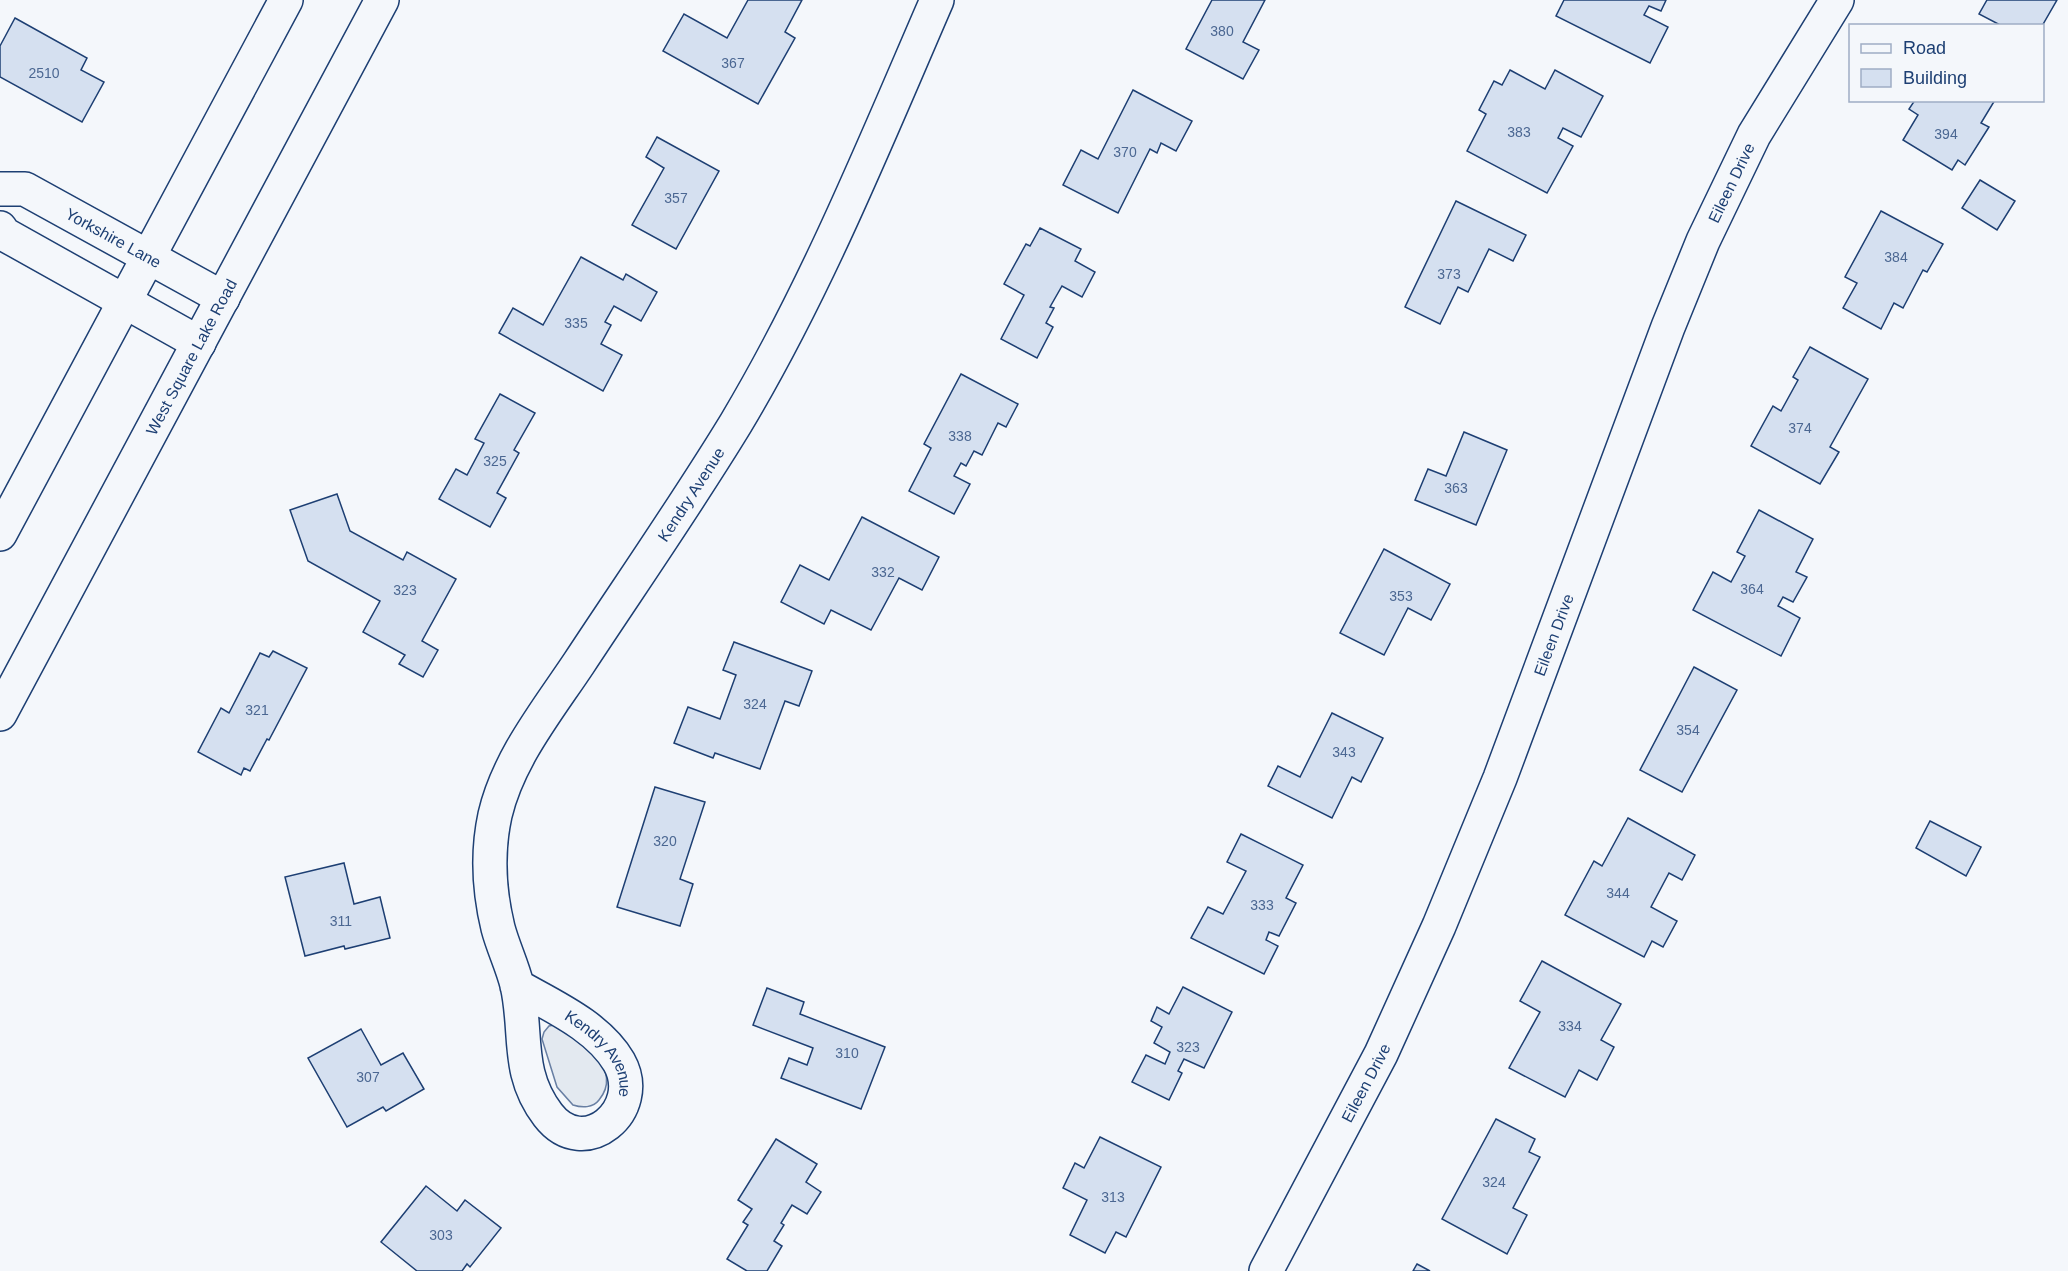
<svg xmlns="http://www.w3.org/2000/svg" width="2068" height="1271" font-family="Helvetica,sans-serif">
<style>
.green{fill:#e3e9f0;stroke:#687fa3;stroke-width:1.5}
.building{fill:#d5e0f0;stroke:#1d3f73;stroke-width:1.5}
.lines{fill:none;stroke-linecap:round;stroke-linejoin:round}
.minor-casing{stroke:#1d3f73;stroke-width:36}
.trunk-casing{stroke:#1d3f73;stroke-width:36}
.minor{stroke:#f4f7fb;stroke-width:33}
.trunk{stroke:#f4f7fb;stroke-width:33}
.labels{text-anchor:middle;stroke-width:4.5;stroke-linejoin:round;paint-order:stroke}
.number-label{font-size:14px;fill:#4b6792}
.street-label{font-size:16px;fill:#1d3f73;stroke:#f4f7fb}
</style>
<rect width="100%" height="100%" fill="#f4f7fb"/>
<path class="green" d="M554,1025C578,1038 625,1068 599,1100C593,1108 582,1108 573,1105L557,1087L542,1039L544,1032L549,1026Z"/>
<g class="building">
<polygon points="748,0 802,0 785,32 795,38 758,104 663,51 684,14 727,38"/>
<polygon points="1212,0 1265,0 1243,42 1259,50 1243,79 1186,49"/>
<polygon points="1564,0 1666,0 1661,11 1649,6 1644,15 1668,27 1650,63 1556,16"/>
<polygon points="1987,0 2057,0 2042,26 2002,26 1979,14"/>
<polygon points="15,18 87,58 81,70 104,82 82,122 0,77 0,46"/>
<polygon points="1510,70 1545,89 1555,70 1603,96 1581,137 1563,128 1558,138 1573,146 1547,193 1467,151 1486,114 1479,110 1494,81 1502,85"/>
<polygon points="1133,90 1192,121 1176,151 1161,143 1157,153 1150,149 1118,213 1063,185 1081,150 1098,159"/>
<polygon points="1915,100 1995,100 1981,123 1989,127 1965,165 1958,160 1952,170 1903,140 1918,115 1909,109"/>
<polygon points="657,137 719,171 676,249 632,225 664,168 646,157"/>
<polygon points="1980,180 2015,201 1997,230 1962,208"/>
<polygon points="1456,201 1526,235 1513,261 1489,249 1468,292 1458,287 1440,324 1405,307"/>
<polygon points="1881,211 1943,244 1927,272 1923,270 1903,308 1894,303 1881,329 1843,308 1857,283 1845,277"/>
<polygon points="1040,228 1081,249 1075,261 1095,272 1082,297 1062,286 1050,307 1054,308 1046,323 1053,327 1037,358 1001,339 1024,295 1004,284 1026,244 1030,246"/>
<polygon points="581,257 623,280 626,274 657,292 641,321 614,306 605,322 611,325 601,344 622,355 603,391 499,333 513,308 543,325"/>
<polygon points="1810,347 1868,379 1830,447 1839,452 1820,484 1751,446 1773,406 1781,411 1798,380 1793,377"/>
<polygon points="961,374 1018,404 1006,427 998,423 982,455 974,451 966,466 961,463 954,476 970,484 954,514 909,491 931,448 924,444"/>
<polygon points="500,394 535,413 514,450 519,453 497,493 506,498 490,527 439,499 456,469 467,475 484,443 475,439"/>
<polygon points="1464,432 1507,450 1476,525 1415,500 1428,469 1446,476"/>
<polygon points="337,494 350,531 403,560 407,552 456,579 422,641 438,650 423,677 399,664 405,655 363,632 380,601 308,561 290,510"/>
<polygon points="1759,510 1813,539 1796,572 1807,577 1793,602 1783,597 1778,606 1800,618 1781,656 1693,610 1713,572 1731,582 1745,556 1737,552"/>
<polygon points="862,517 939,557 922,590 899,578 871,630 831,610 824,624 781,602 800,565 829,580"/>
<polygon points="1384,549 1450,584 1431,620 1408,608 1384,655 1340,633"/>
<polygon points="734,642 812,671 799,706 785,701 760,769 715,753 713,758 674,743 688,707 720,719 736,675 723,670"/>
<polygon points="273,651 307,668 269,740 267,739 250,771 244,768 241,775 198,752 221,708 229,713 260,653 269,657"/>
<polygon points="1694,667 1737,690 1682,792 1640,770"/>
<polygon points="1332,713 1383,738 1361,782 1352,777 1332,818 1268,786 1278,766 1300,777"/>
<polygon points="655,787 705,802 680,879 693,884 680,926 617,907"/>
<polygon points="1628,818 1695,855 1682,880 1669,873 1651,907 1677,921 1663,947 1652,941 1644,957 1565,915 1594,861 1602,866"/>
<polygon points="1930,821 1981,847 1966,876 1916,848"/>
<polygon points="1241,834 1303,865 1286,898 1296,903 1279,936 1269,932 1266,940 1278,946 1264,974 1191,938 1208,907 1223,914 1246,871 1227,862"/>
<polygon points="344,863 354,904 380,897 390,938 345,949 344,946 305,956 285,877"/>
<polygon points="1542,961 1621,1004 1601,1040 1614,1047 1597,1080 1579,1070 1565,1097 1509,1068 1540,1012 1520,1001"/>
<polygon points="1183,987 1232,1012 1204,1068 1184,1059 1178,1071 1182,1073 1169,1100 1132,1082 1146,1055 1165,1064 1170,1052 1154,1043 1162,1027 1151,1021 1157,1007 1169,1014"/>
<polygon points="767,988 804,1002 800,1014 885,1047 861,1109 781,1078 789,1058 807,1065 813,1048 753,1025"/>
<polygon points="361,1029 381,1065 403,1053 424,1089 386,1111 383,1107 347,1127 308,1058"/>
<polygon points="1496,1119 1535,1139 1529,1152 1540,1157 1513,1208 1527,1215 1507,1254 1442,1219"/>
<polygon points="1100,1137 1161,1167 1126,1237 1116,1232 1105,1253 1070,1235 1087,1200 1063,1188 1075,1163 1084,1168"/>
<polygon points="776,1139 817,1164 806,1182 821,1192 807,1214 792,1205 781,1223 784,1225 774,1241 782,1246 767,1271 747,1271 727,1259 748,1225 743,1222 752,1209 738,1200"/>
<polygon points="426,1186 457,1211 465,1200 501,1228 470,1267 467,1264 462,1271 417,1271 381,1242"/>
<polygon points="1417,1264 1430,1271 1413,1271"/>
</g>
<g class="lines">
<defs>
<g id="minor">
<path id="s1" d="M0,189H25L223,298"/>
<polyline points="0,228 4,234 199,343"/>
<path id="s2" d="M517,986C552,1006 598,1026 619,1062C646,1110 584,1162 548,1115C515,1072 528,1032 517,985C512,965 503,947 498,928C489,891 487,852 495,815C508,759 547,711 579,663C631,584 686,505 736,423C816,289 875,143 937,0"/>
<path id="s3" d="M1266,1271L1381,1054L1439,926L1500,778L1668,327L1703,241L1754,135L1837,0"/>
</g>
<g id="trunk">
<polyline points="0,534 286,0"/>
<path id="s4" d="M0,714L382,0"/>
</g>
</defs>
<use href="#minor" class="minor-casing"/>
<use href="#trunk" class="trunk-casing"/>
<use href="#minor" class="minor"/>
<use href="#trunk" class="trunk"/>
</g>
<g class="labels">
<g class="number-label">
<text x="1222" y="36">380</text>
<text x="733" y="68">367</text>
<text x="44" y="78">2510</text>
<text x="1519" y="137">383</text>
<text x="1946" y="139">394</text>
<text x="1125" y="157">370</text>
<text x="676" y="203">357</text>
<text x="1896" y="262">384</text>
<text x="1449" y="279">373</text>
<text x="576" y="328">335</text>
<text x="1800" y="433">374</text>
<text x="960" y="441">338</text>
<text x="495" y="466">325</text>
<text x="1456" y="493">363</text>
<text x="883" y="577">332</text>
<text x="1752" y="594">364</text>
<text x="405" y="595">323</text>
<text x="1401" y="601">353</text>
<text x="755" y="709">324</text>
<text x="257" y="715">321</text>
<text x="1688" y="735">354</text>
<text x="1344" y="757">343</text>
<text x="665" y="846">320</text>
<text x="1618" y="898">344</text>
<text x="1262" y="910">333</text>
<text x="341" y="926">311</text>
<text x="1570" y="1031">334</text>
<text x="1188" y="1052">323</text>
<text x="847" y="1058">310</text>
<text x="368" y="1082">307</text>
<text x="1494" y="1187">324</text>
<text x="1113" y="1202">313</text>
<text x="441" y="1240">303</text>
</g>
<g class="street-label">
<text dy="6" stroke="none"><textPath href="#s3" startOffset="1185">Eileen Drive</textPath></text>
<text dy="6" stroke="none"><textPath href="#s1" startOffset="126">Yorkshire Lane</textPath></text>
<text dy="6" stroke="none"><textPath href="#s4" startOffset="405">West Square Lake Road</textPath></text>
<text dy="6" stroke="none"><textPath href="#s2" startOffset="952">Kendry Avenue</textPath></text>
<text dy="6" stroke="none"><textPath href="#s3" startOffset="699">Eileen Drive</textPath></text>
<text dy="6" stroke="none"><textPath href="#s2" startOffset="111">Kendry Avenue</textPath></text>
<text dy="6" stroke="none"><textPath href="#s3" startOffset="213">Eileen Drive</textPath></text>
</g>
</g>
<rect x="1849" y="24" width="195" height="78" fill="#f4f7fb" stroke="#9eadc5" stroke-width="1.5"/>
<rect x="1861" y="44" width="30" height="9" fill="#f4f7fb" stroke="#9eadc5" stroke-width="1.5"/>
<text x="1903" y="54" font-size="18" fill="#1d3f73">Road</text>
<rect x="1861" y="69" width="30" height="18" fill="#d5e0f0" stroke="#9eadc5" stroke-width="1.5"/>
<text x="1903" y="84" font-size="18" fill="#1d3f73">Building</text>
</svg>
